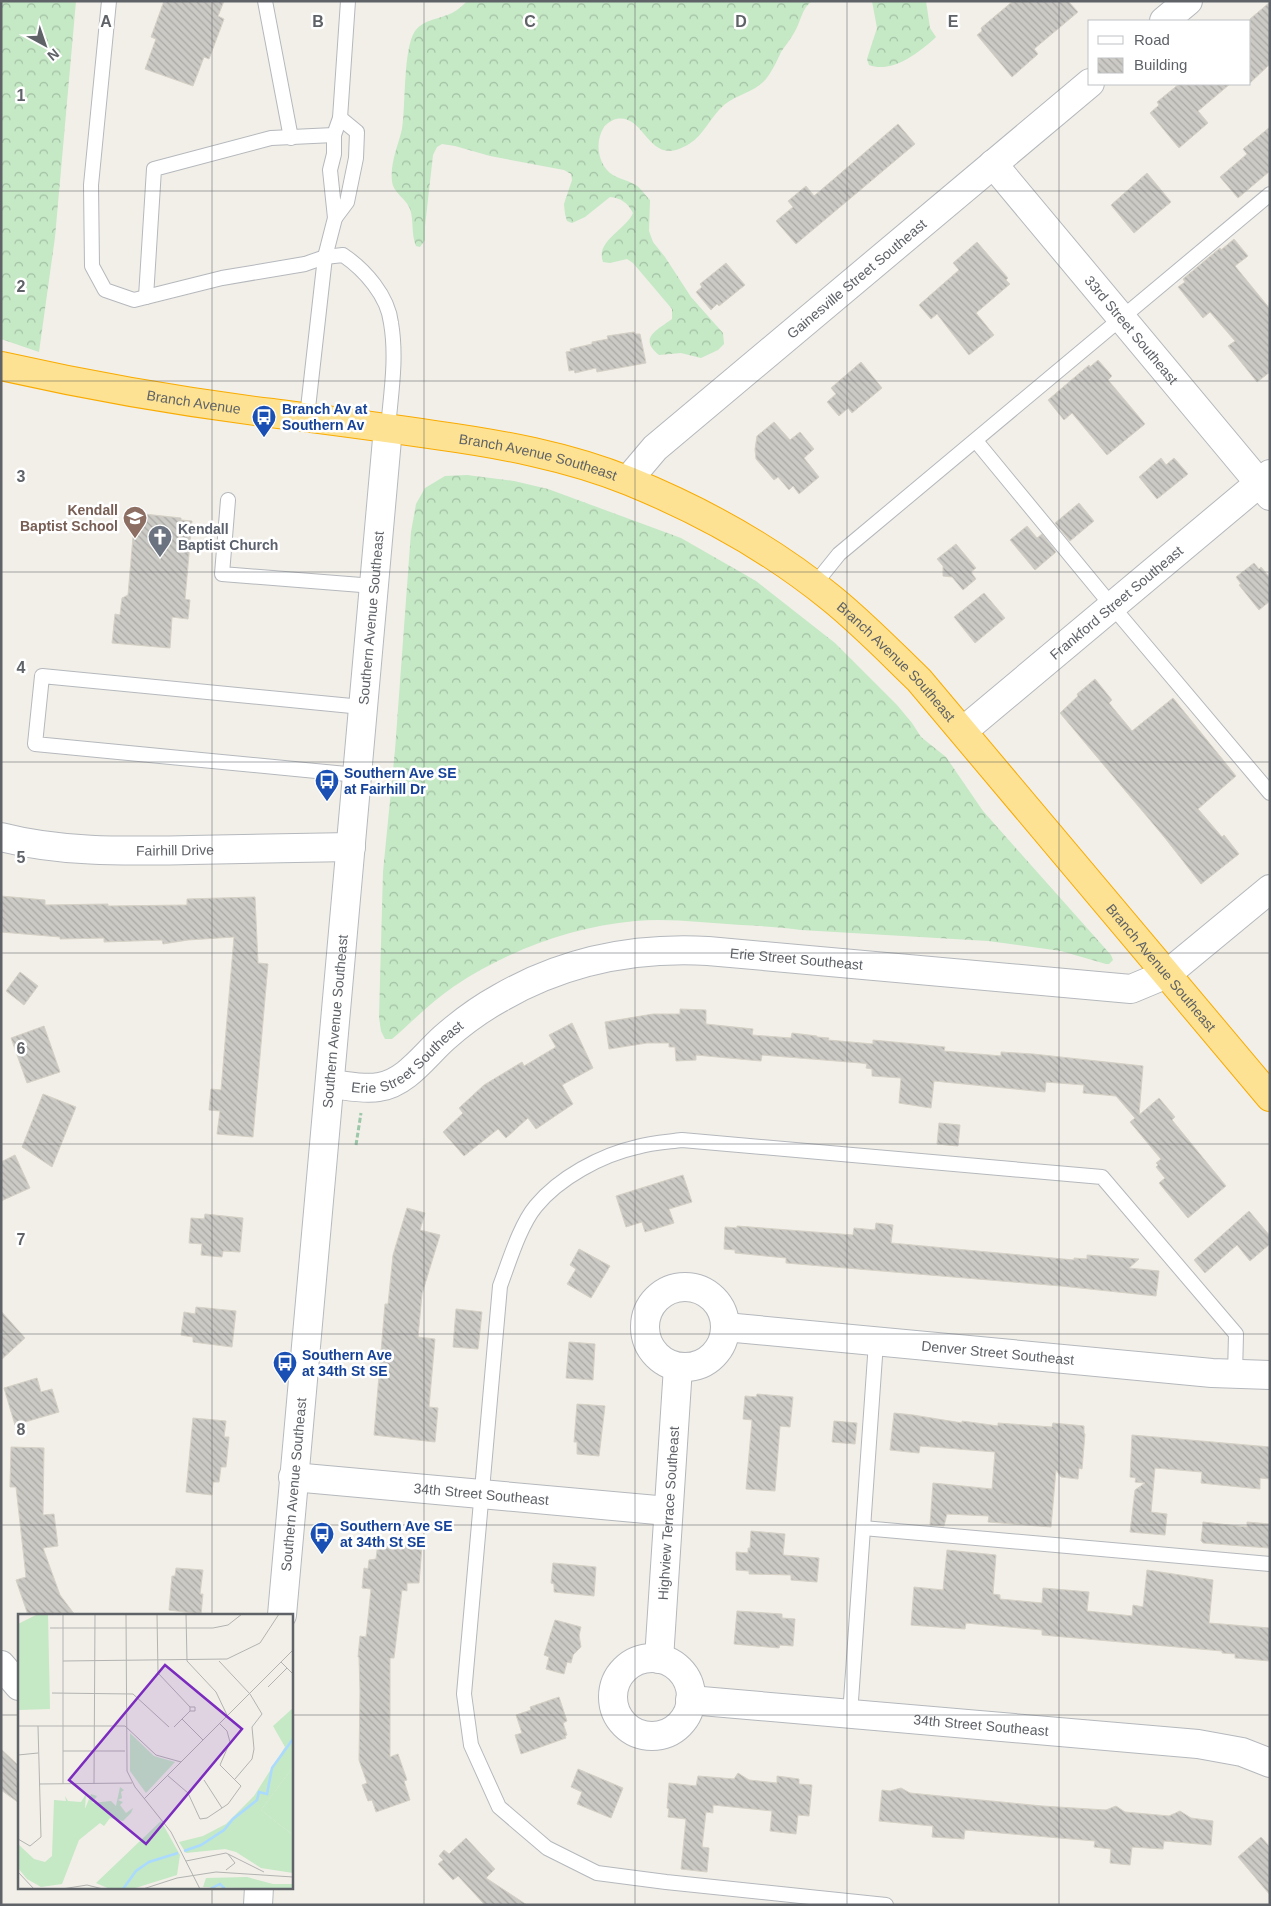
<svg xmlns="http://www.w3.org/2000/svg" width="1271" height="1906" font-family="Arial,sans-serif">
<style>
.forest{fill:url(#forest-crowns)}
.building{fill:url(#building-back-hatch);stroke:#d6d1c6}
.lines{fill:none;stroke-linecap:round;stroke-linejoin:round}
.lane-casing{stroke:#b5b8bc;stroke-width:16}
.street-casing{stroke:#b5b8bc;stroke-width:30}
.secondary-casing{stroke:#b6babf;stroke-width:30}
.highway-casing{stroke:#f9ab00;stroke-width:30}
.path{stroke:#9cc7a9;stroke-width:3;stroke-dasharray:5 2.5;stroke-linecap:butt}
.lane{stroke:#fff;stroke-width:14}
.street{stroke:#fff;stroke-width:28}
.secondary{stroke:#fff;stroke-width:28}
.highway{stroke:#fde293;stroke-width:28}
.grid{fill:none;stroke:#5f6368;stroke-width:1;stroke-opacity:0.55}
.labels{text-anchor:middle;stroke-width:5;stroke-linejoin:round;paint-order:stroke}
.street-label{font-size:14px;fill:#5f6368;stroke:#fff}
.transit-label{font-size:14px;font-weight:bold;fill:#164399;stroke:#fff;text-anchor:start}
.education-label{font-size:14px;font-weight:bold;fill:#785e54;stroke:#fff;text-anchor:end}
.worship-label{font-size:14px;font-weight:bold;fill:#5b616d;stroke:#fff;text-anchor:start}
.inset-river{fill:none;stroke:#aadaff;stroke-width:2.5}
.inset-road{fill:none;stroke:#b3b3b1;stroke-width:1}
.view{fill:#7b2cbf;fill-opacity:0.15;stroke:#7b2cbf;stroke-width:2.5}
.inset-edge{fill:none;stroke:#5f6368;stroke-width:2.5}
.grid-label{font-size:16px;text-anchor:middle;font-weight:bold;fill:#5f6368;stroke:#fff;stroke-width:5;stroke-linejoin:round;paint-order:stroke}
</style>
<defs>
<pattern id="forest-crowns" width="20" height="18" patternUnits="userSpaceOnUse" patternTransform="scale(1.25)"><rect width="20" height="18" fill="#c5e8c5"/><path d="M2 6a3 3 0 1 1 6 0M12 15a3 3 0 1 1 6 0" fill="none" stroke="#a3c0a4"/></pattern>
<pattern id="building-back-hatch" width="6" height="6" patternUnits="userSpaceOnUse" patternTransform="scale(1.25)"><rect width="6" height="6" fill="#cccac5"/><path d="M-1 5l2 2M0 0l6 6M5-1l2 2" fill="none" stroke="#a9a8a4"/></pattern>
</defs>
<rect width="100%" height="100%" fill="#f1efe8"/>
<g class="forest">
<polygon points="1,1 76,1 55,237 39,352 1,339"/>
<path d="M467,1H812C801,9 801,22 794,33C790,40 785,46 781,52C777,61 772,71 766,79C755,92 737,94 724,105C711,116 704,135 689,144C647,170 647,113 616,119C612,120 606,124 604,127C594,142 598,166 613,175C619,179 627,180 634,184C640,187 645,195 650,200L649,231L653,242L665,257L691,297L723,333L724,344L718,350L701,358L681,353L659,355C637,338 659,329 672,319V309L633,263L627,259L610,263L603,262C595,241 626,230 633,213C628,203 621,198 610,197L585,217L572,223L567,221L565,214L564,204L572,180L571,174L564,170L490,156L455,146L442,144L437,147L433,155L425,226V240L420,247L416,246C411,234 414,221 410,209C406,198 393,193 392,181C390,163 398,146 402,129C406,104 403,49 415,31C424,19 440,19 452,13C458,10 463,5 467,1Z"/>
<path d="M872,1H926L930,28L936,37C920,52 892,74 869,65L867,59L877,28Z"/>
<path d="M467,475L514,481L548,489L681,538L756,581L835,643L897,705L912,723L921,737L946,757L983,811L1111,955L1113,960L1109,964H1106L1061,951L988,941L801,930C781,927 761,926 741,925C706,923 670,918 635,921C570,927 507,951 453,987C431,1002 412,1022 392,1039H385L381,1031L379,1017L383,872L395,750L411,532L416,504L425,488L445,476Z"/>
</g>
<g class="building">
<polygon points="164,1 224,1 218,16 224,19 209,59 204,57 193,86 145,69 156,39 151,37"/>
<polygon points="1013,1 1068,1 1078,12 1034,49 1038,54 1012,77 977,35 982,31 981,28"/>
<polygon points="1270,2 1270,64 1250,83 1250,19"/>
<polygon points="1179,84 1230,84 1198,111 1208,123 1179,148 1150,113 1159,105 1157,102"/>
<polygon points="898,124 915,144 796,244 776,221 793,207 788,201 806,186 814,196"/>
<polygon points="1270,127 1270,171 1238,198 1220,177 1247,154 1243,149"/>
<polygon points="1147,173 1171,202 1134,233 1111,205"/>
<polygon points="1234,239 1248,256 1235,266 1270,309 1270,372 1257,382 1228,346 1235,341 1210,312 1203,318 1178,287 1185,282 1183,279 1220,248 1221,250"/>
<polygon points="977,242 1008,278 1006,280 1010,284 976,313 994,335 969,355 937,314 931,319 919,305 959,270 953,263"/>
<polygon points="726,263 745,285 719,306 717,304 711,310 696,292 702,287 700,284"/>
<polygon points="634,332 635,334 640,334 646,363 597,372 596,368 575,373 574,370 569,371 566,352 571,351 570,349 592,344 592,342 608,339 607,336"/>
<polygon points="1098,360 1112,376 1108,380 1145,424 1107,455 1072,413 1064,420 1048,400 1089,365 1090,367"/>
<polygon points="861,362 882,388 852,413 848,408 839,416 827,402 836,394 831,388"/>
<polygon points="774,422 790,440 800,432 814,449 804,458 819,477 799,494 793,486 789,490 778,477 774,480 756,459 755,449 757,436"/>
<polygon points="1161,458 1166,465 1174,458 1188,474 1157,499 1139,477"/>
<polygon points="1079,503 1094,521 1070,541 1055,523"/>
<polygon points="135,513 181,518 181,520 192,521 185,599 190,600 188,619 172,617 170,648 112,643 115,614 120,615 122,598 128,595"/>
<polygon points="1027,526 1037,538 1042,534 1056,552 1035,570 1010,540"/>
<polygon points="956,544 976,568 971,572 976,579 963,590 952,577 943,576 943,566 937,559"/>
<polygon points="1254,563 1259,569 1261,567 1270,578 1270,601 1259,610 1239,585 1241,584 1236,577"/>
<polygon points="984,593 1005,618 975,643 954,617"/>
<polygon points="1095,679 1112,700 1109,703 1132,731 1173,698 1236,776 1198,809 1222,837 1224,835 1239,854 1201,884 1165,838 1060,713 1078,696 1077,694"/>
<polygon points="1,896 45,900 45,905 108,904 108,906 187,905 187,899 255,897 258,963 268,964 253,1137 217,1134 220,1111 209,1110 211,1089 221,1090 234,937 188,940 163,944 162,940 104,942 104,938 60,939 60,937 1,932"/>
<polygon points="20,972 38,986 24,1005 6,991"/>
<polygon points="680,1009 706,1010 706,1024 753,1029 752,1035 791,1038 792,1033 817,1036 817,1037 829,1038 828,1040 873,1044 873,1040 945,1047 944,1051 1001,1056 1001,1052 1033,1054 1143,1066 1139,1115 1159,1098 1175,1117 1172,1120 1226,1186 1188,1218 1159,1183 1165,1178 1156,1167 1158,1165 1156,1163 1161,1159 1130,1122 1135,1118 1116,1096 1083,1093 1084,1085 1046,1082 1045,1092 934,1081 931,1108 899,1103 901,1078 872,1076 872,1069 866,1068 867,1064 861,1063 762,1055 761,1061 696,1055 696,1060 676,1061 675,1047 669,1047 669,1043 647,1043 609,1049 605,1022 653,1014 680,1014"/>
<polygon points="572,1023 593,1068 562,1085 573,1104 536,1129 528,1118 506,1138 498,1129 464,1156 443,1132 463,1113 459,1108 484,1085 522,1062 524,1066 556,1047 549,1035"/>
<polygon points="44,1026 60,1072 27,1083 11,1038"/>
<polygon points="43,1094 76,1107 52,1167 22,1147"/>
<polygon points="939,1123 960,1125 958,1146 937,1144"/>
<polygon points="15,1155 30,1188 1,1201 1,1162"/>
<polygon points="683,1175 692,1202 669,1209 674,1223 645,1232 642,1222 626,1227 616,1196"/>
<polygon points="407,1208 425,1213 420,1230 440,1235 422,1294 418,1337 435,1339 429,1407 438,1408 435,1442 374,1435 385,1304 388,1304 393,1255"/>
<polygon points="1249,1211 1270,1236 1270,1244 1250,1261 1237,1245 1205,1273 1194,1260"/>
<polygon points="205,1214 243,1218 240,1252 223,1251 222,1257 201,1255 202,1244 189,1243 191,1218 204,1219"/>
<polygon points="876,1223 893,1225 891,1243 1074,1260 1074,1258 1087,1259 1087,1255 1139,1259 1129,1268 1159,1271 1156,1296 1061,1286 786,1263 786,1258 735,1253 735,1250 724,1249 725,1227 737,1228 737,1226 853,1235 854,1228 875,1230"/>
<polygon points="579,1249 610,1266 591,1298 567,1284 576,1269 570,1265"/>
<polygon points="196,1307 236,1311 232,1347 193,1342 193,1337 181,1335 184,1312 195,1314"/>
<polygon points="456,1309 482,1312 478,1349 453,1347"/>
<polygon points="1,1311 25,1338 1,1360"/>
<polygon points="569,1342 595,1344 593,1380 566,1378"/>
<polygon points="37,1378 41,1392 52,1389 59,1412 15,1425 4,1388"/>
<polygon points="757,1394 793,1397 790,1427 780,1426 775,1491 746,1489 752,1420 743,1419 745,1396 756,1397"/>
<polygon points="577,1404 605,1406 599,1456 577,1454 577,1442 574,1442"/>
<polygon points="894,1413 913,1415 962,1423 962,1421 998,1426 998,1423 1052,1427 1053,1423 1084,1426 1084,1433 1085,1434 1082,1469 1079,1468 1078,1479 1061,1477 1056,1470 1051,1527 988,1522 989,1516 947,1514 944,1526 930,1525 933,1483 992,1489 995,1452 920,1446 919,1453 890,1450"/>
<polygon points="193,1418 226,1421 224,1437 229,1437 226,1467 221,1467 219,1482 213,1482 212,1495 186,1492"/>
<polygon points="834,1421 857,1423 855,1444 832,1442"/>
<polygon points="1132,1435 1270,1447 1270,1479 1260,1478 1260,1489 1201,1483 1202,1472 1155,1468 1151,1512 1167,1514 1165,1535 1130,1532 1135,1490 1145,1483 1135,1482 1136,1478 1130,1477"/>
<polygon points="11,1447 44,1448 43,1515 54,1514 58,1546 43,1548 60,1595 75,1615 28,1615 16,1580 26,1577 16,1487 10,1487"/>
<polygon points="1203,1522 1247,1527 1247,1522 1270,1524 1269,1548 1203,1543 1201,1541"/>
<polygon points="751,1531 785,1534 783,1555 819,1558 817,1582 791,1580 791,1575 749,1574 749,1571 736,1570 736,1552 748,1553 748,1548 750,1548"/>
<polygon points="378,1542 422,1546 419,1583 407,1583 407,1591 402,1590 394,1658 390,1658 390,1757 398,1754 407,1780 404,1781 410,1800 376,1812 372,1800 368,1801 362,1785 367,1783 359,1760 360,1691 359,1657 358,1657 360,1636 366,1637 371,1589 362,1588 364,1568 368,1569 369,1560 376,1559"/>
<polygon points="947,1550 996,1555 993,1594 1000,1595 1000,1599 1042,1603 1043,1588 1089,1592 1087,1611 1132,1616 1133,1605 1143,1607 1147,1570 1213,1580 1209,1623 1270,1628 1270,1661 1235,1658 1235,1654 1222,1653 1222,1651 1042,1635 1042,1630 966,1623 965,1629 911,1625 914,1587 943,1590"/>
<polygon points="553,1563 596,1567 594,1596 554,1592 554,1584 551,1583"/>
<polygon points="176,1568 203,1570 200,1594 203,1594 201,1614 169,1610 172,1576 175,1576"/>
<polygon points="737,1611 782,1614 782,1618 795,1619 793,1646 780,1645 779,1648 734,1644"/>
<polygon points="555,1620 581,1627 579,1635 581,1647 573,1655 571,1663 567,1662 564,1674 546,1669 549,1657 544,1655"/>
<polygon points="559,1697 567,1721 563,1723 567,1735 565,1736 566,1738 521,1754 515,1735 522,1733 516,1715 531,1710 530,1707"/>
<polygon points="1,1749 19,1766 19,1803 1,1790"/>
<polygon points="578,1769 623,1788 611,1818 577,1804 582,1792 571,1787"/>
<polygon points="738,1773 749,1780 777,1783 777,1776 799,1779 799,1784 812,1785 809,1816 798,1815 796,1834 770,1831 772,1811 713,1805 713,1813 706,1812 702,1847 709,1848 707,1872 681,1869 686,1819 668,1817 669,1809 667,1808 669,1783 696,1786 698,1776 734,1779"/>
<polygon points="901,1788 910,1793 1042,1806 1106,1810 1116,1806 1125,1812 1169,1816 1180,1811 1191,1818 1213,1821 1211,1845 1164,1841 1163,1849 1132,1847 1130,1865 1110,1863 1111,1849 1094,1847 1095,1841 965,1830 964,1839 932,1837 933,1826 879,1821 882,1790 890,1791"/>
<polygon points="1261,1837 1270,1847 1270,1895 1238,1857"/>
<polygon points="466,1838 495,1869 486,1878 527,1905 485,1905 458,1876 453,1880 438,1864 443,1860 439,1856 444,1850 449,1854"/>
</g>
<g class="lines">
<defs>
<g id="lane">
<path d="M109,1L91,185L92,266L105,290L134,300L222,278L305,264L325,257L343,255C365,270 388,296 391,323C397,358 391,393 388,428"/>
<polyline points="265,1 291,138"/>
<polyline points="335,218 347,202 356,158 357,132 340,118"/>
<polyline points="146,297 154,169 271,138 334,135"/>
<polyline points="307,417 325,257 335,218 330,170 334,154 334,135 340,118 348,1"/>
<polyline points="976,441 1112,606 1270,793"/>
<polyline points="228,500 222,574 374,586"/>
<polyline points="814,585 839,554 1270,194"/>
<polyline points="357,775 35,744 42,676 362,707"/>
<polyline points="863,1528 1270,1564"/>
<polyline points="850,1715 876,1342"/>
<path d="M886,1905L666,1882L597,1873L547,1848L499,1807L471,1745L464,1694L500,1286C509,1262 520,1225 536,1206C559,1178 601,1155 637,1147C651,1143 667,1142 682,1140L1102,1177L1236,1334L1235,1375"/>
</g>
<g id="street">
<polyline points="1164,21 1188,1"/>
<path id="s1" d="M993,164L1270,496"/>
<path id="s2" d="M628,480L655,448L1090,83"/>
<path id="s3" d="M963,731L1270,474"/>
<path id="s4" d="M1,837C63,853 127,851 191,850C244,849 297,848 351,847"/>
<path id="s5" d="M330,1084C345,1085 363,1090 379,1087C406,1083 425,1055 444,1038C461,1023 480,1009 500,998C564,961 635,947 708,951L1131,989L1167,974L1270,889"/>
<circle cx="685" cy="1327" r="40"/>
<path id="s6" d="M725,1327L1212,1373L1270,1375"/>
<path id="s7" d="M293,1477L668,1511"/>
<circle cx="652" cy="1697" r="39"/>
<path id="s8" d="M659,1659L678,1367"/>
<polyline points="1,1665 19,1686"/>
<path id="s9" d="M690,1700L1198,1744L1242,1752L1270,1763"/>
</g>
<g id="secondary">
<path id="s10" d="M282,1615L388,428"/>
<polyline points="258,1905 259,1887"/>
</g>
<g id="highway">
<path id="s11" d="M1,366C90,386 181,402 272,413C326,420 381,427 435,435C500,444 567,456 629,481C700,510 771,549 831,598C862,623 890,652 919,680L1270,1097"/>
</g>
</defs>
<use href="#lane" class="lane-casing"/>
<use href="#street" class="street-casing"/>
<use href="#secondary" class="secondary-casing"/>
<use href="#highway" class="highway-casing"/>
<polyline class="path" points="356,1145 361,1113"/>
<use href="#lane" class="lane"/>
<use href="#street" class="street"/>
<use href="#secondary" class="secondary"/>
<use href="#highway" class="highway"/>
</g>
<path class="grid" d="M212,1V1615M424,1V1905M635,1V1905M847,1V1905M1059,1V1905M1,191H1270M1,381H1270M1,572H1270M1,762H1270M1,953H1270M1,1144H1270M1,1334H1270M1,1525H1270M1,1715H19M291,1715H1270M212,1887V1905"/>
<defs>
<symbol id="bus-pin" viewBox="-11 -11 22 30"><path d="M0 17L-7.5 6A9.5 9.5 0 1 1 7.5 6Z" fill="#1a4fb4" stroke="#fff"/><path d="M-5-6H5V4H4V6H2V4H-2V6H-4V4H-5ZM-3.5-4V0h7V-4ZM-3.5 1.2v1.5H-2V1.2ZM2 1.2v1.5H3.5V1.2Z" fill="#fff"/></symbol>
<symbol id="school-pin" viewBox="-11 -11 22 30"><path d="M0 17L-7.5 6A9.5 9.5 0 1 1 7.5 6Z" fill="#8d6e63" stroke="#fff"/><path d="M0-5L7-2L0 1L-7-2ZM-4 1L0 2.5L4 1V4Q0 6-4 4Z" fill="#fff"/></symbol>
<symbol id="church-pin" viewBox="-11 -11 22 30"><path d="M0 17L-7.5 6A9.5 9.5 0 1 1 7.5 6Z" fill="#6b7280" stroke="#fff"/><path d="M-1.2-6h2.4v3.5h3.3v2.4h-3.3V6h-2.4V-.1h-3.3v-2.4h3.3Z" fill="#fff"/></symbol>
</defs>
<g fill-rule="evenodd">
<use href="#bus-pin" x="250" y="403" width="28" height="38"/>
<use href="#school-pin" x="121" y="504" width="28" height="38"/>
<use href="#church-pin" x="146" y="523" width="28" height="38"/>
<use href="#bus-pin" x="313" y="767" width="28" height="38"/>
<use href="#bus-pin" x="271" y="1349" width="28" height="38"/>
<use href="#bus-pin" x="308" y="1520" width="28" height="38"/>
</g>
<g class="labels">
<g class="street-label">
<text dy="5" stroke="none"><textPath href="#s2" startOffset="305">Gainesville Street Southeast</textPath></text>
<text dy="5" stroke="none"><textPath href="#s1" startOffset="216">33rd Street Southeast</textPath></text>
<text dy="5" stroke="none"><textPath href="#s11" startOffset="196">Branch Avenue</textPath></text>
<text dy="5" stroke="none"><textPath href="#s11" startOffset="545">Branch Avenue Southeast</textPath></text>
<text dy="5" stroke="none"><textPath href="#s3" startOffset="200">Frankford Street Southeast</textPath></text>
<text dy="5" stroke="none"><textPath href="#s10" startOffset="1001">Southern Avenue Southeast</textPath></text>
<text dy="5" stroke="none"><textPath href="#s11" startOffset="965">Branch Avenue Southeast</textPath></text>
<text dy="5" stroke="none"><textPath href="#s4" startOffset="175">Fairhill Drive</textPath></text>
<text dy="5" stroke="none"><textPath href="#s5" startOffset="506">Erie Street Southeast</textPath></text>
<text dy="5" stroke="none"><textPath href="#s11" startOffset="1370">Branch Avenue Southeast</textPath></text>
<text dy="5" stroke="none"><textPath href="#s10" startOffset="596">Southern Avenue Southeast</textPath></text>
<text dy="5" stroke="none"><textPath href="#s5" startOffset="88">Erie Street Southeast</textPath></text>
<text dy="5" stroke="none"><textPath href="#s6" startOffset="274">Denver Street Southeast</textPath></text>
<text dy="5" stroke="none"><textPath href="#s10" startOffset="131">Southern Avenue Southeast</textPath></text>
<text dy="5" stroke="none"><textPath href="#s7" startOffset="189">34th Street Southeast</textPath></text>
<text dy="5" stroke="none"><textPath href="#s8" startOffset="146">Highview Terrace Southeast</textPath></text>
<text dy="5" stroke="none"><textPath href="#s9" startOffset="292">34th Street Southeast</textPath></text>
</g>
<g class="transit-label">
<text x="282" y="414">Branch Av at<tspan x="282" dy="16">Southern Av</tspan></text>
<text x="344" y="778">Southern Ave SE<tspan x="344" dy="16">at Fairhill Dr</tspan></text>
<text x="302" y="1360">Southern Ave<tspan x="302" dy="16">at 34th St SE</tspan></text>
<text x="340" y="1531">Southern Ave SE<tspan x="340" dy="16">at 34th St SE</tspan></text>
</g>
<g class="education-label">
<text x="118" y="515">Kendall<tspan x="118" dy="16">Baptist School</tspan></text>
</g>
<g class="worship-label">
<text x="178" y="534">Kendall<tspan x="178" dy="16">Baptist Church</tspan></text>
</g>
</g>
<g transform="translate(18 1614)">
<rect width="275" height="275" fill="#f1efe8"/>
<path d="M275,94V153L243,196L275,221V259L243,254L218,238L207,235L168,239L161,228L185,222L208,210L236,182L267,133L255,112ZM112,119L136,142L157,148L128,179L112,157ZM102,173L106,176L103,178L104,184L100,186L105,188L102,191L108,199L115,194L113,199L105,207L92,204L86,212L82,209L61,226L44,270L23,273L9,265L0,254V230L16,245L27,248L34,242L36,186L48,187L47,182L50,187L63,188L68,180L67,195L73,180L79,182L74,189L93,187L98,192ZM143,207L162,241L159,261L114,275H92L78,269ZM229,263L255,270H275V275L185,273L188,264Z" fill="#c5e8c5"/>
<path d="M275,153V221L243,196Z" fill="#c5e8c5"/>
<path d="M20,0H30L32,95L0,96V10Z" fill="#c5e8c5"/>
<path class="inset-river" d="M166,237L183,231L206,216L215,205L239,186L241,178L249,180L254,154L275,125M105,275L118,257L131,248L160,239M192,275L202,270L207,275"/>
<path class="inset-road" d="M108,0L109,157L117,173L153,218L182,275M139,0L140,59L172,93V97H177V93H172M168,0L169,47L198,78L209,101M32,14H195L210,11L224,0M45,47L209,45L242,29L261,0M201,47L232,80L244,100L234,113L236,135L234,145L217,165M263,48L275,60M250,73L269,54M34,79L115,80L151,113M164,105L185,126M0,112H107L138,141L163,148M156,113L172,97M45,137H107M0,141L20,139M149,161L170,179L182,205L189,204L210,190L223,172L202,151L212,128L209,117L201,109M186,166L204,194M21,170L114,169M45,170V0M76,170L77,0M126,185L275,36M0,225L12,232L23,223L20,112M168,247L208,239L246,258M208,256L217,249L210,240M0,258L16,275M44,275L69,271L85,275M125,275L159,264L198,258L275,263"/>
<path class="view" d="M147,51L224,115L128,230L51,166Z"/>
<rect width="275" height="275" class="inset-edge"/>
</g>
<g class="grid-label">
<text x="106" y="27">A</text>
<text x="318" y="27">B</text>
<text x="530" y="27">C</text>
<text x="741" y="27">D</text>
<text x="953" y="27">E</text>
<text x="21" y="101">1</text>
<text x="21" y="292">2</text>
<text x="21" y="482">3</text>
<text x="21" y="673">4</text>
<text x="21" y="863">5</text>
<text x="21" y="1054">6</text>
<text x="21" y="1245">7</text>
<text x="21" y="1435">8</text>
</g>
<rect width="1271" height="1906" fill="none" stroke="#5f6368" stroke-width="5"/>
<rect x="1088" y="20" width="162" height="65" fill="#ffffff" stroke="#bfc1c3"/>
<rect x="1098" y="36" width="25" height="8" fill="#ffffff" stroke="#bfc1c3"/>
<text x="1134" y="45" font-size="15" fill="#5f6368">Road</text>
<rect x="1098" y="58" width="25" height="15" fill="url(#building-back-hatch)" stroke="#bfc1c3"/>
<text x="1134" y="70" font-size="15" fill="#5f6368">Building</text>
<g transform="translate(45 45) rotate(140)" stroke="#ffffff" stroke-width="4" paint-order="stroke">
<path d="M0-4L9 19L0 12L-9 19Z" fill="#5f6368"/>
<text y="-8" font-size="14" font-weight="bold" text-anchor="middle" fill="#5f6368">N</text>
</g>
</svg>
